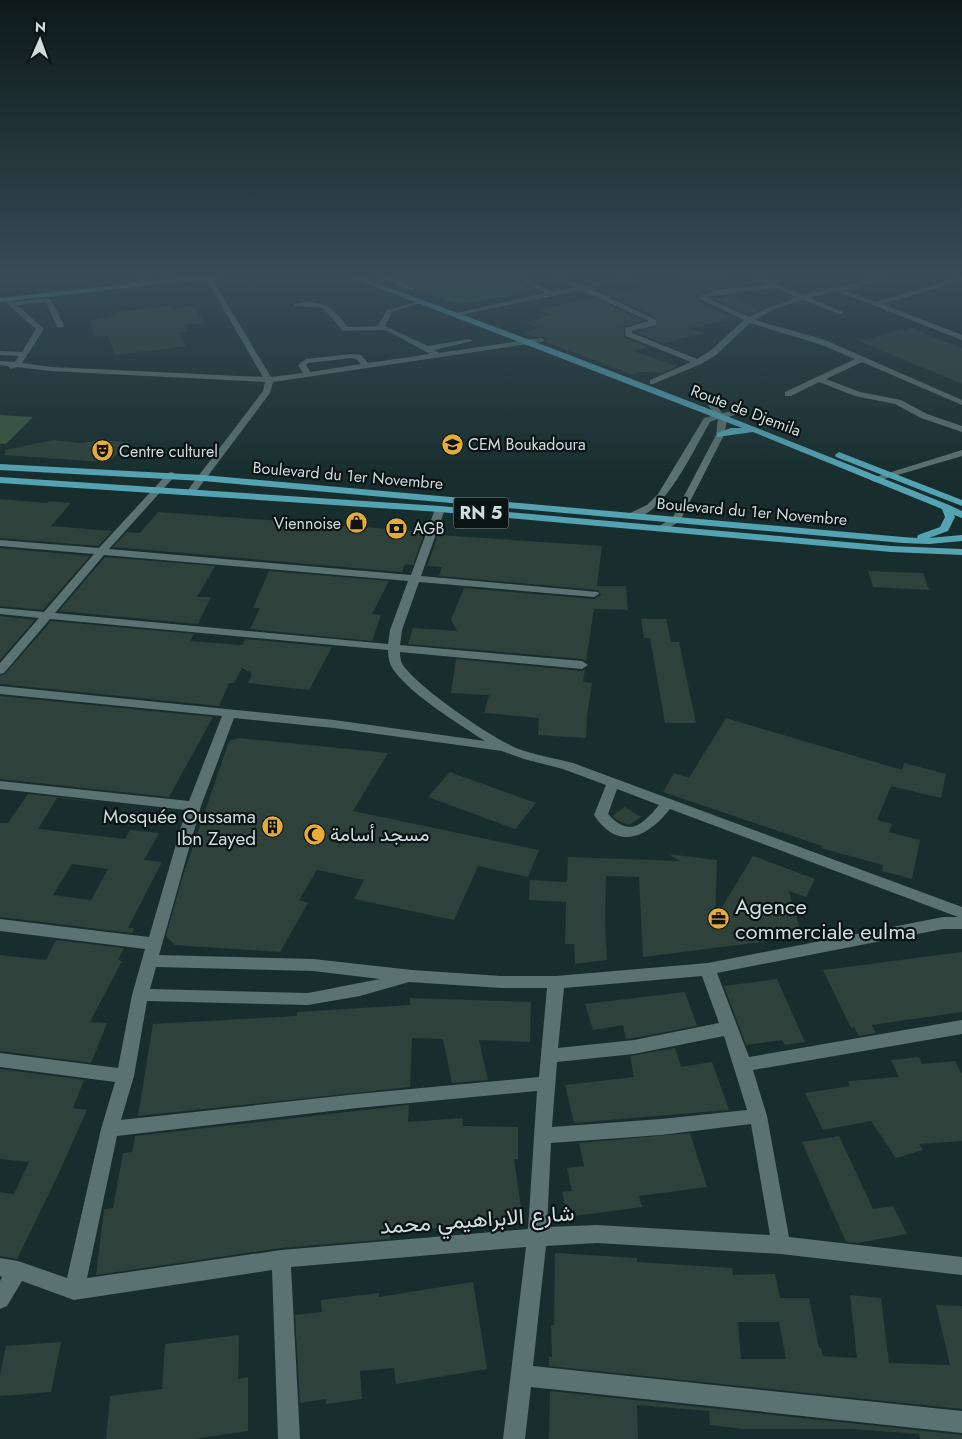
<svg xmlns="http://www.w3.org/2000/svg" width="962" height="1439" font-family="Jost,Vazirmatn,sans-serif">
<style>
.green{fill:#37583d}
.building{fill:#2e423b;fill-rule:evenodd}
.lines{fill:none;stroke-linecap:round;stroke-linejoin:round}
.minor{fill:#5a7271;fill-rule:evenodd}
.major{fill:#54a3b3;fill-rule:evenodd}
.labels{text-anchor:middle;stroke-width:4.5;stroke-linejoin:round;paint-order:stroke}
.far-street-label{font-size:16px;fill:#d0dddd;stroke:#0b1414}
.far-poi-label{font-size:16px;fill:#d0dddd;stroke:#0b1414;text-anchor:start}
.shield{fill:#0b1414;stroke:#95a1a1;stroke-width:1}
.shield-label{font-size:18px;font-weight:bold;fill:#d0dddd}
.poi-label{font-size:19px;fill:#d0dddd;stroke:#0b1414;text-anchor:end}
.near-poi-label{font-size:22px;fill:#d0dddd;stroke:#0b1414;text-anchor:start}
.near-street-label{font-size:22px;fill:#d0dddd;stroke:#0b1414}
</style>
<rect width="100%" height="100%" fill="#182e2e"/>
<g class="green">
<polygon points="379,275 503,275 531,289 507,297 457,304"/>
<polygon points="0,415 33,417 6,444 0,444"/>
</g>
<g class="building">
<polygon points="703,275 715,275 740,286 720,288 696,295 699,301 737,319 691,328 703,334 663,343 635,332 656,327 657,318 609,295"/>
<polygon points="730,296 760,310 749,315 712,298"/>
<polygon points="594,298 644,321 623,327 625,338 648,347 633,351 677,366 662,373 639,372 633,375 546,342 547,339 542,336 534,337 521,333 539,328 525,323 550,315 540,310"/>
<polygon points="171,306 172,309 194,306 204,323 184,325 188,332 179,333 186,346 115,355 108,336 95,337 90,321 116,315 115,312"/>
<polygon points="911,328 962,348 962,384 859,341"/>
<polygon points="53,440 83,443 98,440 129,442 113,458 107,458 103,462 5,455 5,450"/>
<polygon points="0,499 47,503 49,501 71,503 51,526 112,531 98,546 0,538"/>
<polygon points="158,512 417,531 415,534 424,534 413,565 405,564 402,572 113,547 127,532 140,533"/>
<polygon points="438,535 602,546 597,586 626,586 628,610 594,609 586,661 582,659 408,644 413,628 457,631 451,620 464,588 594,599 601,595 598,590 439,576 442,567 427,566"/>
<polygon points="0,548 90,556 43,610 0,606"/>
<polygon points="105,557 215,566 197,597 211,597 198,624 59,611"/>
<polygon points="269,571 389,581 372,614 381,615 372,641 250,629 260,608 253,608"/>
<polygon points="868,571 923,573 929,590 873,587"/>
<polygon points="0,616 35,620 0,660"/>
<polygon points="641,619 666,619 671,642 679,642 696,723 665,723 650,638 644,638"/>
<polygon points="51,621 194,634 190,641 242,645 245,639 332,647 309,690 248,683 252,673 242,668 234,683 229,683 219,706 0,684 0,676 5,674"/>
<polygon points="456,659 582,671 585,669 583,682 592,683 587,716 586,738 538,735 539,718 484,713 489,695 451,693"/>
<polygon points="0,696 213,717 169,797 0,779"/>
<polygon points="726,718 902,770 904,763 946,774 941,798 891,786 877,820 892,824 889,832 920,840 912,879 882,871 883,865 821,848 822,846 663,792 674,773 689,778"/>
<polygon points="239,738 388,753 353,811 539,850 528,877 478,866 454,920 354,899 364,880 317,870 299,900 308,903 280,952 175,945 166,936 181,882 229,741"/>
<polygon points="450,772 536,803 515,829 428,797"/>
<path d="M28,794L102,802L57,798L38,829L125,839L130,830L159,833L144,860L162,862L128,928H134L132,933L0,917V823H8ZM72,864L108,869L91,900L53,895Z"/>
<polygon points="625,807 641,817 629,825 617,820 612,816"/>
<polygon points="668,854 717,860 715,919 753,856 815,879 806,897 789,891 802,937 643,957 639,877 606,876 605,924 607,960 575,964 574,944 565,944 566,902 529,900 530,880 567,882 568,857 680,861"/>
<polygon points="56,940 124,948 118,960 122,961 90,1022 107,1023 91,1063 0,1051 0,955 46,960"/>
<polygon points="962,952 962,1012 872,1025 876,1033 859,1036 854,1027 851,1028 823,970"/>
<polygon points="777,979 805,1042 785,1045 782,1040 746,1045 724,986"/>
<polygon points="685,992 697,1026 634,1038 626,1039 623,1025 593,1030 585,1004"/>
<polygon points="410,998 531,1002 530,1042 479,1040 488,1080 452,1083 443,1039 412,1038 410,1087 138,1116 153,1024 297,1016 297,1012 410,1005"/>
<polygon points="675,1048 681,1067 712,1062 729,1110 574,1123 565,1085 634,1077 630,1056"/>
<polygon points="919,1057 922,1064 955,1061 962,1074 962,1141 919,1144 923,1150 896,1158 871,1121 823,1130 805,1093 850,1086 848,1081 899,1077 891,1060"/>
<polygon points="0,1069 84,1080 73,1108 87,1110 57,1177 17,1259 0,1256 0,1192 14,1194 29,1162 0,1159"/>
<polygon points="409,1105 408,1122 462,1118 463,1126 518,1127 518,1159 514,1159 523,1221 390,1232 390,1239 281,1248 96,1275 104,1209 113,1208 123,1153 132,1152 135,1136"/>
<polygon points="690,1133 707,1187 639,1196 642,1207 567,1217 562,1192 572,1191 567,1168 584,1166 579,1143"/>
<polygon points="839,1136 873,1209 893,1206 907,1234 858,1243 846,1242 802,1142"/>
<path d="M555,1253L637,1258V1262L732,1268L733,1275L775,1274L780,1298H809L819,1348H821L823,1356L857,1358L850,1295L881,1298L889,1363L950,1365L936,1305L962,1306V1409L549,1366V1357H552L551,1325H554ZM738,1322H779L786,1359H741Z"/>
<polygon points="473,1282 487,1369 396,1384 394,1368 360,1371 362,1399 326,1404 326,1399 300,1403 295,1315 322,1312 321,1300 379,1293 379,1297"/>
<polygon points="239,1335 238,1379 248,1377 248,1431 194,1439 106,1439 110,1396 162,1389 165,1344"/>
<polygon points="61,1342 51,1392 0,1396 0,1375 6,1346"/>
<polygon points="550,1391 962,1435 962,1439 920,1439 919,1434 852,1429 743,1429 710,1425 709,1411 637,1405 638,1439 549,1439"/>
</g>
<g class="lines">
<g class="minor">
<polygon points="135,275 142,275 146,280 146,285 142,285"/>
<path d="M208,275L211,277L271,377L303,373L298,365L306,359L351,354L361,355L368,363L430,354L386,330L343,331L323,308L294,306L293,305C297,302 303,302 308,302C328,302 336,312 348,327L378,326L387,310L423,300V302L392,312L385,326L428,346L469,339L473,341L434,350L439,353L541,338L545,340L541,342L273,382L270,393L195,493L192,494L187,491L263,391L265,382L51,371L17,367L11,369L8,366L0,365V361L15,362L19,356L0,355V351L22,352L36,329L4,301V299H8L12,302L48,298L51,300L64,325L63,327H57L46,302L17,305L44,329L22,363L51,367L263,377L205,277ZM351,358L356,359L361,364L310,372L306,365L308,363Z"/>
<path d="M511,275H519L552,292L575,287L552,275C564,275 571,282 582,285C591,287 628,275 644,275L589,288L656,320V325L632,331V333L697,359L710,351L744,320L700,299L698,296L720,290L767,285L745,275H753L803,295L891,275H902L845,290L875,302L962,277V281L882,304L962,335V340L837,291L810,298L843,312V314H839L803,300L774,309L755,320L825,340L962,400V405L862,362L826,379L860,392L901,400L927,414L962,426V432L921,418L895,404L855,396L819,382L791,396H785V392L855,359L819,344L750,323L716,355L701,364L653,384H650V380L691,362L626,336L625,328L649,321L581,290L456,316L452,314L545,293ZM774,288L797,297L770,307L749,317L705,297Z"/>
<path d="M709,403H715L722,413L733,411L737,414L726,418L727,420L724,435L680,521L664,531H656L655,529L673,517L716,435L718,419L710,422C696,445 660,525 628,518V514L647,505L658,494L704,418L715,415L708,405Z"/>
<polygon points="962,450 962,456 877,481 874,482 869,479"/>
<path d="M171,472L174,473V477L109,549L411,575L435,509L440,506L445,509L421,576L598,592L599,594L594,597L419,582L402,630L400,645L582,661L588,665L582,669L400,652C400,658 401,664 406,669C425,692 489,736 516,748C534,755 554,758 573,763L962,907V929H943L717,973L749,1057L962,1020V1034L753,1070L767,1116L789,1237L962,1257V1275L781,1254L597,1243L546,1246L533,1366L962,1411V1433L531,1387L525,1439H503L526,1247L291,1267L300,1439H278L272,1270L74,1300L22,1281L7,1306L0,1309V1281L2,1277L0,1276V1258L18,1261L67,1278L101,1129L115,1082L0,1067V1053L118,1068L132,995L145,949L0,931V919L149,937L186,810L0,789V781L189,801L222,716L0,694V686L334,720L485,741C459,724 406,692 391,666C389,661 388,656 388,650L50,619L4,673L0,674V663L39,618L0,614V608L44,612L94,554L0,546V540L99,548L168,473ZM104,555L408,581L390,630L388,644L55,613ZM234,718L334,728L502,751L524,759L563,769L606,785L594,815C618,852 648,837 670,809L958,917H943L708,963L556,976H501L412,970L313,959L159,955L201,806ZM617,789L659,805C642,825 630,838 608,814ZM156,967L313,971L380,979L308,993L150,989ZM702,976L719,1023L634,1040L558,1048L564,988ZM409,982L501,988H547L539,1077L357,1094L121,1120L134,1076L147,1001L308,1005L360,996ZM724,1036L747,1110L661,1119L552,1127L557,1062L634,1054ZM537,1091L528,1229L281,1250L87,1278L117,1136L357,1108ZM751,1124L770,1235L597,1225L547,1227L551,1143L661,1135Z"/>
</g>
<g class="major">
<polygon points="210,275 229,275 226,277 0,302 0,298"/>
<path d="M345,275H354C554,347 752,425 949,505L962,511V518L954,515L955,517L948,531L929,538L962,535V541L929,544L903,543L203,481L0,470V464L203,475L903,537L917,538L918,535L940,527L945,517L942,509L753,432L717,437V433L731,428H742Z"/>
<polygon points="373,275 382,275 415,289 410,290"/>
<polygon points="839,452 962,500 962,506 836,457 835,455"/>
<polygon points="0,477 440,506 891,546 962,549 962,555 891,552 440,512 0,483"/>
</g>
</g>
<linearGradient id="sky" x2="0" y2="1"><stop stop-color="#0d1919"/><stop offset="0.58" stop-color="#374c57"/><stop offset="1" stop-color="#374c57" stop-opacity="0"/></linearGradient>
<rect width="962" height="476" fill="url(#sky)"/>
<defs>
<symbol id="school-disc" viewBox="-11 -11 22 22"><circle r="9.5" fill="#e5ad36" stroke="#0b1414"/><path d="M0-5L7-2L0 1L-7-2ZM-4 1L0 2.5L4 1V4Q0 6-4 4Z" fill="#111"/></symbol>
<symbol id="theatre-disc" viewBox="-11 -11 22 22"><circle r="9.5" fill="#e5ad36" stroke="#0b1414"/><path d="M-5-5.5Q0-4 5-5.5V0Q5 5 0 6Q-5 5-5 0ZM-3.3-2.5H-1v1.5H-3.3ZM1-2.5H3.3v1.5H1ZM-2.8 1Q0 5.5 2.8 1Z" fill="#111"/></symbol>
<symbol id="shop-disc" viewBox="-11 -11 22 22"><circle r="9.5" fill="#e5ad36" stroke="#0b1414"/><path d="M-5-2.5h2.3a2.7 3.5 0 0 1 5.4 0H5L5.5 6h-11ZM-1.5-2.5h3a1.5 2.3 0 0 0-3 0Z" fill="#111"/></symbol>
<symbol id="bank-disc" viewBox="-11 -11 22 22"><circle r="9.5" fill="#e5ad36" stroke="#0b1414"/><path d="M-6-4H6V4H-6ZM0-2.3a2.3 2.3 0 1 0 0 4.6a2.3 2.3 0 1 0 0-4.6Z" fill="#111"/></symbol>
<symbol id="building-disc" viewBox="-11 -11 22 22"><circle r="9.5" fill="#e5ad36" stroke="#0b1414"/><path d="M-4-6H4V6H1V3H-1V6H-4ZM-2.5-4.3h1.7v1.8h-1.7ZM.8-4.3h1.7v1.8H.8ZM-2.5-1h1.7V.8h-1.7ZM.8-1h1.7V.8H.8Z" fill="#111"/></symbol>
<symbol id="mosque-disc" viewBox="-11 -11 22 22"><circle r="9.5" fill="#e5ad36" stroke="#0b1414"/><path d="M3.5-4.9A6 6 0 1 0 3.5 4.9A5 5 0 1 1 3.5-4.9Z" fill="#111"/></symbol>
<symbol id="office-disc" viewBox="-11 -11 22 22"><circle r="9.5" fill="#e5ad36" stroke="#0b1414"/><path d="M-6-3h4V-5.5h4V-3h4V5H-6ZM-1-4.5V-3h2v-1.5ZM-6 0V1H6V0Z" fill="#111"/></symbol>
</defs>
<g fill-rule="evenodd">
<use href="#school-disc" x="440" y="432" width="25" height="25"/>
<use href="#theatre-disc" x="90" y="438" width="25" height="25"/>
<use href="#shop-disc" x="344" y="510" width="25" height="25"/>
<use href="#bank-disc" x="384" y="516" width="25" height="25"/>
<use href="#building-disc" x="260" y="814" width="25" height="25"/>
<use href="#mosque-disc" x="302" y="822" width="25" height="25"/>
<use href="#office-disc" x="706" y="906" width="25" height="25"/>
</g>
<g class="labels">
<g class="far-street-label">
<text transform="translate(746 410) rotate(21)" y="6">Route de Djemila</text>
<text transform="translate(348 475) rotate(5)" y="6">Boulevard du 1er Novembre</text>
<text transform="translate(752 511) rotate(5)" y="6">Boulevard du 1er Novembre</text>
</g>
<g class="far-poi-label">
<text x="468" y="450">CEM Boukadoura</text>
<text x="119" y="457">Centre culturel</text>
<text x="341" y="529" text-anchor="end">Viennoise</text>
<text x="413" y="534">AGB</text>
</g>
<rect class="shield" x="453.5" y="497.5" width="55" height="31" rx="4"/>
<g class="shield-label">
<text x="481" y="519">RN 5</text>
</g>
<g class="poi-label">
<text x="256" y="823">Mosquée Oussama<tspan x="256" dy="22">Ibn Zayed</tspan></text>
<text x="330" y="841" text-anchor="start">مسجد أسامة</text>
</g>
<g class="near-poi-label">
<text x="735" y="914">Agence<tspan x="735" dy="25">commerciale eulma</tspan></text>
</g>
<g class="near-street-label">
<text transform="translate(477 1219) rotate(-4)" y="8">شارع الابراهيمي محمد</text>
</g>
</g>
<g transform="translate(40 40) rotate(2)" stroke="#0b1414" stroke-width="4" paint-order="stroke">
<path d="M0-4L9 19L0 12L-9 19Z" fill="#d0dddd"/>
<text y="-8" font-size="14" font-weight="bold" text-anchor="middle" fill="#d0dddd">N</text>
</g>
</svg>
